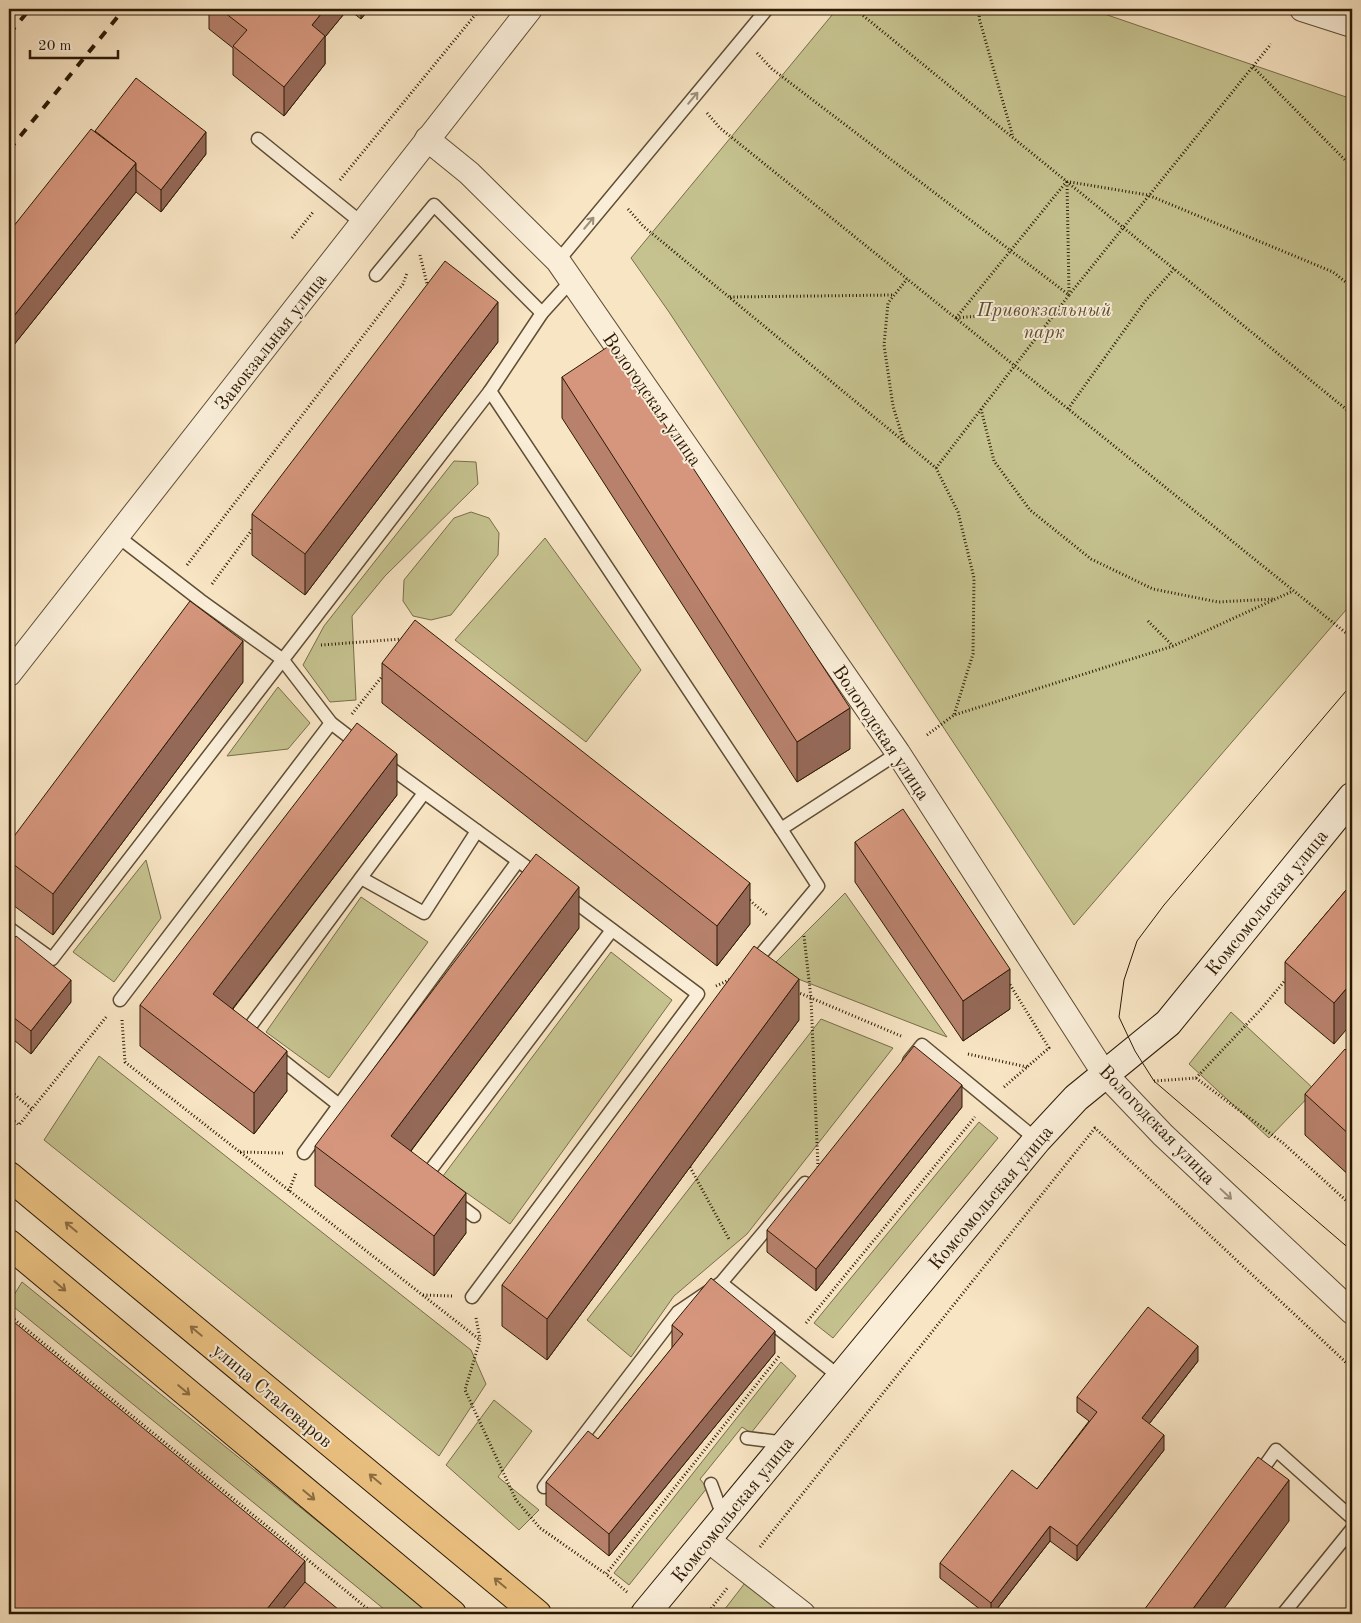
<svg xmlns="http://www.w3.org/2000/svg" width="1361" height="1623" font-family="'Old Standard TT',serif">
<style>
.green{fill:#c5c28f;stroke:#786e4a}
.lines{fill:none;stroke-linecap:round;stroke-linejoin:round}
.lane-casing{stroke:#5f4d34;stroke-width:15}
.street-casing{stroke:#5f4d34;stroke-width:26}
.secondary-casing{stroke:#2c1a04;stroke-width:30}
.primary-casing{stroke:#2c1a04;stroke-width:30}
.path{stroke:#2c1a04;stroke-width:3;stroke-dasharray:1 2.5;stroke-linecap:butt}
.lane{stroke:#faeed9;stroke-width:12}
.street{stroke:#faeed9;stroke-width:24}
.secondary{stroke:#faeed9;stroke-width:28}
.primary{stroke:#ecc282;stroke-width:28}
.tram{stroke:#2c1a04;stroke-width:1}
.rail{stroke:#2c1a04;stroke-width:4;stroke-dasharray:9 9;stroke-linecap:butt}
.wall{fill:#b7816c;stroke:#2c1a04}
.shaded-wall{fill:#956958;stroke:#2c1a04}
.building{fill:#d5967d;stroke:#2c1a04}
.oneway{stroke:#9d8f79}
.oneway2{stroke:#8c6e43}
.labels{text-anchor:middle;stroke-width:4;stroke-linejoin:round;paint-order:stroke}
.park-label{font-size:19px;font-style:italic;fill:#5a4c2e;stroke:#faeed9}
.street-label{font-size:19px;fill:#2c1a04;stroke:#faeed9}
</style>
<rect width="100%" height="100%" fill="#f8e5c4"/>
<filter id="stains"><feTurbulence type="fractalNoise" baseFrequency=".004" numOctaves="4"/><feColorMatrix values="0 0 0 0 .2 0 0 0 0 .09 0 0 0 0 .02 0 0 0 .5 -.17"/></filter>
<radialGradient id="worn" r=".72"><stop offset=".6" stop-color="#630" stop-opacity="0"/><stop offset="1" stop-color="#630" stop-opacity=".3"/></radialGradient>
<g class="green">
<polygon points="837,9 1090,9 1352,99 1352,603 1074,925 669,312 631,258"/>
<polygon points="454,461 476,462 478,484 385,576 352,616 356,700 330,702 303,665 324,626"/>
<polygon points="471,512 489,518 499,533 498,555 451,615 431,620 413,616 403,601 404,580 454,518"/>
<polygon points="545,538 641,670 586,742 455,640"/>
<polygon points="278,687 310,723 288,749 227,756"/>
<polygon points="146,860 161,918 114,982 73,952"/>
<polygon points="845,893 947,1037 770,968"/>
<polygon points="361,897 428,942 329,1078 266,1032"/>
<polygon points="611,952 672,1000 510,1224 443,1176"/>
<polygon points="1231,1012 1315,1090 1269,1138 1189,1064"/>
<polygon points="821,1019 893,1048 747,1234 674,1296 631,1357 587,1320"/>
<polygon points="99,1056 471,1350 486,1384 439,1456 44,1140"/>
<polygon points="979,1122 998,1138 833,1338 814,1323"/>
<polygon points="22,1282 432,1614 390,1614 9,1303"/>
<polygon points="781,1362 796,1376 751,1433 742,1427 705,1473 700,1479 707,1488 629,1585 614,1573"/>
<polygon points="494,1400 532,1431 498,1477 539,1510 519,1530 446,1465"/>
<polygon points="745,1583 784,1614 721,1614"/>
</g>
<g class="lines">
<defs>
<g id="lane">
<polyline points="258,139 363,224"/>
<polyline points="558,261 767,9"/>
<polyline points="376,275 434,205 542,313"/>
<polyline points="572,280 542,313 490,391 781,829 898,753"/>
<polyline points="116,535 200,600 282,659 331,723 361,746"/>
<polyline points="385,764 539,876"/>
<polyline points="361,878 424,913 477,831"/>
<polyline points="9,928 52,959 490,391"/>
<polyline points="753,964 818,886 781,829"/>
<polyline points="120,1000 331,723"/>
<polyline points="252,1036 246,1032 424,793"/>
<polyline points="273,1053 339,1105"/>
<polyline points="909,1061 922,1045 1037,1140"/>
<polyline points="304,1153 518,861"/>
<polyline points="423,1180 612,930"/>
<polyline points="454,1201 474,1216"/>
<polyline points="721,1283 840,1377"/>
<polyline points="472,1297 698,994 567,896"/>
<polyline points="747,1438 786,1443"/>
<polyline points="1257,1477 1276,1450 1352,1518"/>
<polyline points="711,1484 724,1519"/>
<polyline points="544,1487 678,1312 721,1283 805,1183"/>
<polyline points="1283,1614 1352,1529"/>
</g>
<g id="street">
<polyline points="1302,9 1352,25"/>
<polyline points="427,139 469,173 558,261 898,753 1104,1073 1163,1135 1352,1312"/>
<polyline points="9,674 530,9"/>
<polyline points="708,1540 803,1614"/>
</g>
<polyline id="secondary" points="645,1614 1037,1140 1076,1098 1168,1023 1352,797"/>
<g id="primary">
<polyline points="9,1176 537,1614"/>
<polyline points="9,1244 452,1614"/>
</g>
</defs>
<use href="#lane" class="lane-casing"/>
<use href="#street" class="street-casing"/>
<use href="#secondary" class="secondary-casing"/>
<use href="#primary" class="primary-casing"/>
<g class="path">
<polyline points="855,9 1352,414"/>
<polyline points="980,9 979,18 1013,137"/>
<polyline points="757,53 772,69 1069,295 936,468"/>
<polyline points="1253,67 1352,167"/>
<polyline points="707,113 720,128 1346,633"/>
<polyline points="340,180 480,9"/>
<polyline points="1067,182 1069,293"/>
<polyline points="1070,182 1148,195 1333,272 1352,287"/>
<polyline points="628,209 643,226 936,468 958,512 974,578 973,654 954,715"/>
<polyline points="292,238 314,211"/>
<polyline points="420,255 428,288"/>
<polyline points="1069,295 1271,44"/>
<polyline points="730,297 894,295"/>
<polyline points="956,318 1067,181"/>
<polyline points="956,318 1057,309"/>
<polyline points="981,409 994,461 1030,510 1091,559 1153,589 1218,602 1273,599"/>
<polyline points="1068,409 1146,300 1174,269"/>
<polyline points="904,442 893,406 884,345 888,303 907,279"/>
<polyline points="187,565 403,284 407,273"/>
<polyline points="212,584 254,527"/>
<polyline points="1148,621 1173,646"/>
<polyline points="321,645 402,639"/>
<polyline points="352,714 384,674"/>
<polyline points="927,735 954,715 1173,646 1293,591"/>
<polyline points="747,898 767,915"/>
<polyline points="804,936 811,998 818,1167"/>
<polyline points="716,986 731,979"/>
<polyline points="797,992 901,1036"/>
<polyline points="122,1020 125,1062 480,1340 465,1390 516,1500 540,1528 606,1574"/>
<polyline points="968,1054 1027,1067"/>
<polyline points="1196,1078 1283,1143 1352,1206"/>
<polyline points="1154,1081 1196,1078 1263,1007 1288,977"/>
<polyline points="1004,1087 1049,1048 1009,983"/>
<polyline points="9,1090 32,1109"/>
<polyline points="9,1117 19,1125 107,1016"/>
<polyline points="240,1152 283,1153"/>
<polyline points="690,1167 729,1239"/>
<polyline points="289,1191 296,1173"/>
<polyline points="423,1295 452,1296"/>
<polyline points="9,1315 374,1614"/>
<polyline points="476,1318 480,1339"/>
<polyline points="806,1323 975,1117"/>
<polyline points="760,1547 1095,1128 1352,1368"/>
<polyline points="627,1592 606,1574 780,1355"/>
<polyline points="707,1614 728,1587"/>
</g>
<use href="#lane" class="lane"/>
<use href="#street" class="street"/>
<use href="#secondary" class="secondary"/>
<use href="#primary" class="primary"/>
<polyline class="tram" points="1352,684 1164,905 1137,941 1124,980 1119,1017 1135,1051 1154,1081 1352,1251"/>
<g class="rail">
<polyline points="9,34 30,9"/>
<polyline points="9,150 124,9"/>
</g>
</g>
<g class="wall">
<polygon points="209,9 348,9 325,37 325,64 284,116 233,75 233,48 209,29"/>
<polygon points="348,9 369,9 361,19"/>
<polygon points="95,131 206,154 161,212 136,192 9,351 9,232"/>
<polygon points="498,342 305,595 252,555 252,514"/>
<polygon points="562,377 850,749 797,782 562,418"/>
<polygon points="382,663 750,924 717,966 382,703"/>
<polygon points="243,682 53,935 9,902 9,843"/>
<polygon points="397,795 233,1009 287,1091 254,1134 140,1046 140,1005"/>
<polygon points="855,842 1010,1009 963,1041 855,882"/>
<polygon points="1352,883 1334,1044 1285,1003 1285,962"/>
<polygon points="579,928 411,1151 466,1233 434,1276 315,1186 315,1146"/>
<polygon points="9,945 71,1002 31,1054 9,1036"/>
<polygon points="799,1020 547,1360 502,1326 502,1285"/>
<polygon points="1352,1056 1352,1178 1305,1135 1305,1094"/>
<polygon points="962,1107 816,1291 767,1252 767,1230"/>
<polygon points="672,1325 775,1353 609,1556 546,1505 546,1482 598,1439 672,1348"/>
<polygon points="1198,1361 1149,1424 1164,1450 1077,1561 1050,1541 993,1614 986,1614 940,1578 940,1563 1037,1489 1089,1421 1077,1412 1077,1397"/>
</g>
<g class="shaded-wall">
<polygon points="325,9 348,9 325,37 325,64 284,116 284,87 312,25"/>
<polygon points="361,9 369,9 361,19"/>
<polygon points="206,132 206,154 161,212 161,190"/>
<polygon points="136,163 136,192 9,351 9,322"/>
<polygon points="498,302 498,342 305,595 305,554"/>
<polygon points="243,641 243,682 53,935 53,894"/>
<polygon points="850,708 850,749 797,782 797,742"/>
<polygon points="397,754 397,795 213,1034 213,994"/>
<polygon points="750,883 750,924 717,966 717,926"/>
<polygon points="579,887 579,928 391,1177 391,1136"/>
<polygon points="1010,969 1010,1009 963,1041 963,1001"/>
<polygon points="799,979 799,1020 547,1360 547,1319"/>
<polygon points="71,980 71,1002 31,1054 31,1031"/>
<polygon points="1352,982 1352,1023 1334,1044 1334,1003"/>
<polygon points="287,1051 287,1091 254,1134 254,1093"/>
<polygon points="962,1085 962,1107 816,1291 816,1269"/>
<polygon points="466,1193 466,1233 434,1276 434,1236"/>
<polygon points="775,1331 775,1353 609,1556 609,1534"/>
<polygon points="1198,1346 1198,1361 1142,1433 1142,1418"/>
<polygon points="1164,1435 1164,1450 1077,1561 1077,1546"/>
<polygon points="1289,1480 1289,1521 1220,1614 1189,1614"/>
<polygon points="1050,1526 1050,1541 993,1614 991,1614 991,1603"/>
<polygon points="305,1561 305,1590 282,1610 282,1614 263,1614"/>
</g>
<g class="building">
<polygon points="220,9 325,9 312,25 325,36 284,87 233,46 247,30"/>
<polygon points="136,78 206,132 161,190 136,170 136,163 95,131"/>
<polygon points="91,129 136,163 9,322 9,232"/>
<polygon points="445,261 498,302 305,554 252,514"/>
<polygon points="612,344 850,708 797,742 562,377"/>
<polygon points="190,601 243,641 53,894 9,861 9,843"/>
<polygon points="415,620 750,883 717,926 382,663"/>
<polygon points="357,723 397,754 213,994 287,1051 254,1093 140,1005"/>
<polygon points="903,809 1010,969 963,1001 855,842"/>
<polygon points="536,854 579,887 391,1136 466,1193 434,1236 315,1146"/>
<polygon points="1352,883 1352,982 1334,1003 1285,962"/>
<polygon points="16,936 71,980 31,1031 9,1014 9,945"/>
<polygon points="754,946 799,979 547,1319 502,1285"/>
<polygon points="914,1046 962,1085 816,1269 767,1230"/>
<polygon points="1345,1049 1352,1056 1352,1137 1305,1094"/>
<polygon points="711,1278 775,1331 609,1534 546,1482 588,1431 598,1439 683,1334 672,1325"/>
<polygon points="1148,1307 1198,1346 1142,1418 1164,1435 1077,1546 1050,1526 991,1603 940,1563 1012,1470 1037,1489 1097,1412 1077,1397"/>
<polygon points="9,1318 305,1561 263,1614 9,1614"/>
<polygon points="1258,1457 1289,1480 1189,1614 1141,1614"/>
<polygon points="305,1582 344,1614 287,1614 282,1610"/>
</g>
<defs><path id="oneway-shaft" d="M-6 0H5M1.5-3L5.5 0L1.5 3" fill="none" stroke-width="1.6" stroke-linecap="round" stroke-linejoin="round" transform="scale(1.25)"/></defs>
<g class="oneway">
<use href="#oneway-shaft" transform="translate(693 98) rotate(-50)"/>
<use href="#oneway-shaft" transform="translate(589 223) rotate(-50)"/>
<use href="#oneway-shaft" transform="translate(1226 1194) rotate(43)"/>
</g>
<g class="oneway2">
<use href="#oneway-shaft" transform="translate(71 1227) rotate(-140)"/>
<use href="#oneway-shaft" transform="translate(60 1286) rotate(40)"/>
<use href="#oneway-shaft" transform="translate(196 1331) rotate(-140)"/>
<use href="#oneway-shaft" transform="translate(184 1390) rotate(40)"/>
<use href="#oneway-shaft" transform="translate(375 1479) rotate(-140)"/>
<use href="#oneway-shaft" transform="translate(309 1495) rotate(40)"/>
<use href="#oneway-shaft" transform="translate(500 1583) rotate(-140)"/>
</g>
<g class="labels">
<g class="park-label">
<text x="1044" y="316">Привокзальный<tspan x="1044" dy="22">парк</tspan></text>
</g>
<g class="street-label">
<text transform="translate(270 341) rotate(-52)" y="7">Завокзальная улица</text>
<text transform="translate(653 399) rotate(55)" y="7">Вологодская улица</text>
<text transform="translate(882 732) rotate(56)" y="7">Вологодская улица</text>
<text transform="translate(1266 902) rotate(-51)" y="7">Комсомольская улица</text>
<text transform="translate(1158 1124) rotate(46)" y="7">Вологодская улица</text>
<text transform="translate(990 1197) rotate(-50)" y="7">Комсомольская улица</text>
<text transform="translate(273 1395) rotate(40)" y="7">улица Сталеваров</text>
<text transform="translate(732 1509) rotate(-51)" y="7">Комсомольская улица</text>
</g>
</g>
<rect width="1361" height="1623" fill="none" stroke="#f8e5c4" stroke-width="30"/>
<rect x="10" y="10" width="1341" height="1603" fill="none" stroke="#2c1a04" stroke-width="2.5"/>
<rect x="15" y="15" width="1331" height="1593" fill="none" stroke="#2c1a04"/>
<path d="M30 50v8h88v-8" fill="none" stroke="#2c1a04" stroke-width="2.5"/>
<text x="38" y="50" font-size="15" fill="#2c1a04" stroke="#faeed9" stroke-width="4" paint-order="stroke">20 m</text>
<rect width="100%" height="100%" filter="url(#stains)"/>
<rect width="100%" height="100%" fill="url(#worn)"/>
</svg>
